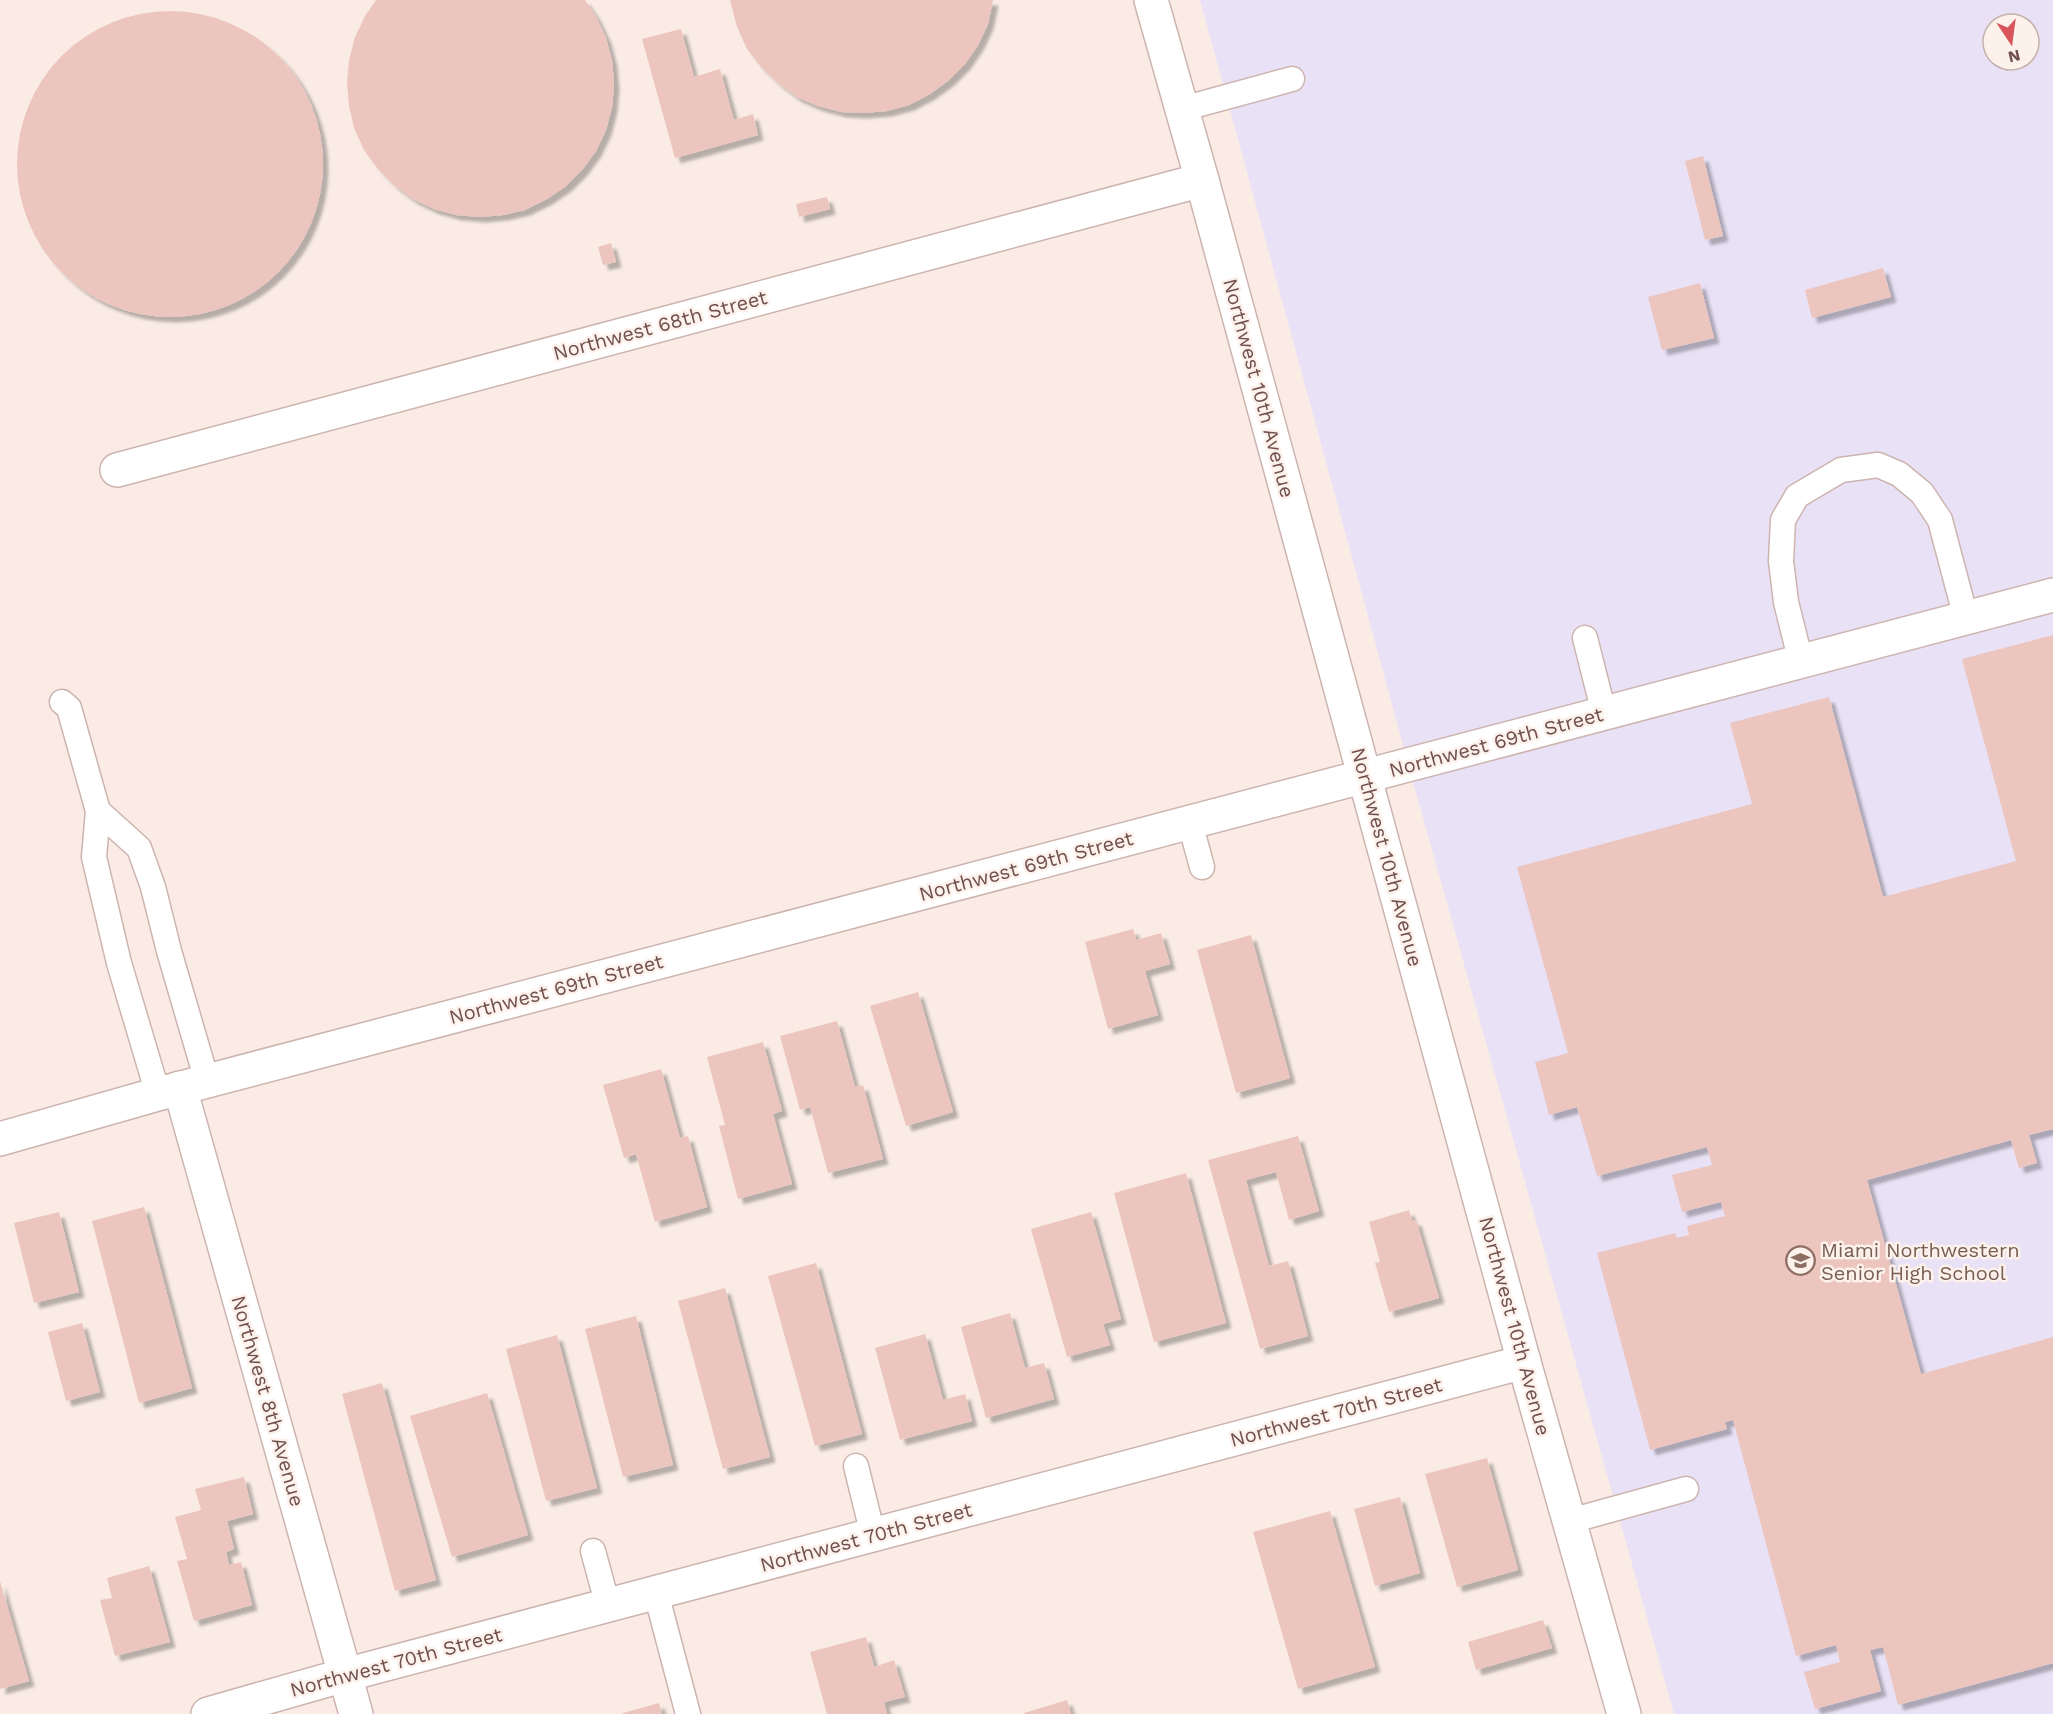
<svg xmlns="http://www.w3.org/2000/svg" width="2053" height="1714" font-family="'Work Sans',sans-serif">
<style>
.education{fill:#e9e2f6;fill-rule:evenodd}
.building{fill:#edc5bf;filter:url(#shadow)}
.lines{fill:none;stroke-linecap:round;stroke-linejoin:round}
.service-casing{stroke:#cdb4af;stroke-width:27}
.minor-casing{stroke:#cdb4af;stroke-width:36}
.tertiary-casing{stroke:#cdb4af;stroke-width:36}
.service{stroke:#fff;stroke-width:24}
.minor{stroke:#fff;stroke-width:33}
.tertiary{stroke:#fff;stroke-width:33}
.labels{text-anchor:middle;stroke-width:5;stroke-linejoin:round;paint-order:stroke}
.street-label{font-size:20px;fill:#70504d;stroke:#fdf1eb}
.education-label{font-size:20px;fill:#785e54;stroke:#fdf1eb;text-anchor:start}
</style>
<defs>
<filter id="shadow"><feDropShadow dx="5.5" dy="5.5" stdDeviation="1.5" flood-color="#0004"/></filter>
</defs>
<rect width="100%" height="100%" fill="#faece5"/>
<path class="education" d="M1200,0H2053V1714H1674L1420,807ZM1993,24H2029V60H1993Z"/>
<g class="building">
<polygon points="376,0 585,0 596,17 606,38 612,61 614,84 612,107 606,130 596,151 582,170 566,186 547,199 525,210 503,215 480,217 456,215 434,209 413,199 394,185 378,169 364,150 354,128 349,106 347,83 349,60 355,37 365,16"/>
<polygon points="730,0 993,0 988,24 978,45 965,64 949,80 930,94 909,105 887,111 863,113 841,112 818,106 797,97 778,83 761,67 747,49 737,27"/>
<circle cx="170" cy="164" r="153"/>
<polygon points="681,29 694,77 720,69 734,120 753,114 758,135 675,158 642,39"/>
<polygon points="1703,156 1723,236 1705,240 1685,161"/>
<polygon points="827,197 830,209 799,217 796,204"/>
<polygon points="611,243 616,262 603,265 598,247"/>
<polygon points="1883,268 1891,297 1812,318 1805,290"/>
<polygon points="1700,283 1714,338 1662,350 1648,297"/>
<polygon points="2053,635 2053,1129 2029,1135 2037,1163 2019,1168 2011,1140 1867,1180 1921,1374 2053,1337 2053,1663 1898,1705 1883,1647 1870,1650 1881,1691 1815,1709 1804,1672 1840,1662 1836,1645 1796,1656 1733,1420 1725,1422 1727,1429 1650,1450 1597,1253 1675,1233 1677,1238 1689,1235 1687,1226 1725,1216 1721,1202 1682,1212 1672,1175 1712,1165 1707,1147 1597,1176 1577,1107 1549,1115 1535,1062 1568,1053 1517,867 1752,804 1730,723 1829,697 1883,897 2016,861 1962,659"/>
<polygon points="1133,929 1136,940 1161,933 1170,964 1145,971 1158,1015 1108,1029 1085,942"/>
<polygon points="1251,935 1290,1078 1236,1093 1197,950"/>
<polygon points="918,992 953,1112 906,1126 870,1006"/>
<polygon points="837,1021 855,1087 863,1085 883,1159 828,1173 810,1107 800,1110 780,1036"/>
<polygon points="763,1042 782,1111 773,1114 792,1184 738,1199 719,1126 725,1125 707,1057"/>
<polygon points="661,1069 680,1138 688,1136 707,1207 655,1222 636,1154 624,1158 603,1085"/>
<polygon points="1298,1136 1319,1211 1289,1220 1276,1172 1246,1180 1269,1266 1288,1261 1308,1336 1260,1349 1208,1160"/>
<polygon points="1186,1173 1226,1323 1154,1342 1114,1193"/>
<polygon points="144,1207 192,1388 139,1403 92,1221"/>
<polygon points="1409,1210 1412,1221 1416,1220 1439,1298 1389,1312 1375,1263 1380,1262 1369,1222"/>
<polygon points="59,1212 79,1292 34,1303 14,1223"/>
<polygon points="1091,1212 1121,1319 1103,1324 1110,1345 1067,1357 1031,1229"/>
<polygon points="816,1263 862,1434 815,1446 768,1276"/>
<polygon points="725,1288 770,1457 723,1469 678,1301"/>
<polygon points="1010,1313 1025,1368 1044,1363 1054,1399 986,1418 961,1327"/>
<polygon points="636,1316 673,1465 623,1477 585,1329"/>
<polygon points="82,1323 100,1392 66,1401 48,1332"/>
<polygon points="925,1334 943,1400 965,1394 972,1421 900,1440 875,1348"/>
<polygon points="557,1335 597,1488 546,1501 506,1349"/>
<polygon points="382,1383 436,1580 395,1591 342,1394"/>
<polygon points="487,1393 528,1535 452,1557 410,1416"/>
<polygon points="1487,1458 1518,1570 1457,1587 1425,1474"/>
<polygon points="244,1477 253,1514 227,1521 234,1549 226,1552 229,1565 241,1562 252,1605 194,1621 177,1561 187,1559 175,1517 201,1510 195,1489"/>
<polygon points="1400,1497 1420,1573 1375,1586 1354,1509"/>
<polygon points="1330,1511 1375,1667 1298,1689 1253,1532"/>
<polygon points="149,1566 170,1642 115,1656 100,1600 112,1598 107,1578"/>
<polygon points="0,1581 29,1681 0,1689"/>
<polygon points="1543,1620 1552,1648 1476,1670 1468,1642"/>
<polygon points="866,1637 874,1667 894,1660 905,1697 884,1702 887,1714 827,1714 810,1652"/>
<polygon points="1067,1700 1071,1714 1024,1714 1024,1713"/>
<polygon points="659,1703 662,1714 623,1714 623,1713"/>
</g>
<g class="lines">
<defs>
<g id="service">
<polyline points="1182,109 1292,79"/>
<polyline points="1585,638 1604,713"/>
<polyline points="1801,662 1786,602 1781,561 1783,520 1797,496 1841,470 1878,465 1899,474 1922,493 1940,520 1966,618"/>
<polyline points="62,702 69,708 98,811"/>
<polyline points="1190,823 1202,867"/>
<polyline points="158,1094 119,963 94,857 98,811 139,848 153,887 169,951 207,1081"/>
<polyline points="856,1466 873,1535"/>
<polyline points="1570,1521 1686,1489"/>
<polyline points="593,1551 608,1606"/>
<polyline points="656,1593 688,1714"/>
</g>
<g id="minor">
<polyline points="117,470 1202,180"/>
<polyline points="180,1088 356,1714"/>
<polyline points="0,1139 158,1094 2053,595"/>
<polyline points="208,1714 345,1675 1524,1362"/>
</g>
<polyline id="tertiary" points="1151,0 1202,180 1524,1362 1624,1714"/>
</defs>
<use href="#service" class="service-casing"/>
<use href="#minor" class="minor-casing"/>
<use href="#tertiary" class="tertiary-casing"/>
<use href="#service" class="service"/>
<use href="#minor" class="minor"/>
<use href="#tertiary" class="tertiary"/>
</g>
<defs>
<symbol id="school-ring" viewBox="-11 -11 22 22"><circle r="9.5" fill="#fdf1eb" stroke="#8d6e63" stroke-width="1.5"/><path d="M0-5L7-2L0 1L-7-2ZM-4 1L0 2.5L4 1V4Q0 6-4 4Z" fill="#8d6e63"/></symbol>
</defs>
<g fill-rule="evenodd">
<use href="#school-ring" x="1784" y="1244" width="33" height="33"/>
</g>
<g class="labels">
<g class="street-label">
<text transform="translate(660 325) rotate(-15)" y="7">Northwest 68th Street</text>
<text transform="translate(1259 388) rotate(75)" y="7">Northwest 10th Avenue</text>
<text transform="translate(1496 742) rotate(-15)" y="7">Northwest 69th Street</text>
<text transform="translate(1387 857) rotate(75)" y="7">Northwest 10th Avenue</text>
<text transform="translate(1026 866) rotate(-15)" y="7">Northwest 69th Street</text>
<text transform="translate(556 989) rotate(-15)" y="7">Northwest 69th Street</text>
<text transform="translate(1515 1326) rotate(75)" y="7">Northwest 10th Avenue</text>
<text transform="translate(268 1401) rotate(74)" y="7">Northwest 8th Avenue</text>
<text transform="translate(1336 1412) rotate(-15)" y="7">Northwest 70th Street</text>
<text transform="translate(866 1537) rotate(-15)" y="7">Northwest 70th Street</text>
<text transform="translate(396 1662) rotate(-15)" y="7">Northwest 70th Street</text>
</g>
<g class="education-label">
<text x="1821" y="1257">Miami Northwestern<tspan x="1821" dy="23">Senior High School</tspan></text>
</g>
</g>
<g transform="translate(2011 42) rotate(167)"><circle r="28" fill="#fdf1eb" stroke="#c5b1ac" stroke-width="1.5"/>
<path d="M0-4.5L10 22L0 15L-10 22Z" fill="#d8565b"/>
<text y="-9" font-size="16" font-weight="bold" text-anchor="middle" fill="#70504d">N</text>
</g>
</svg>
